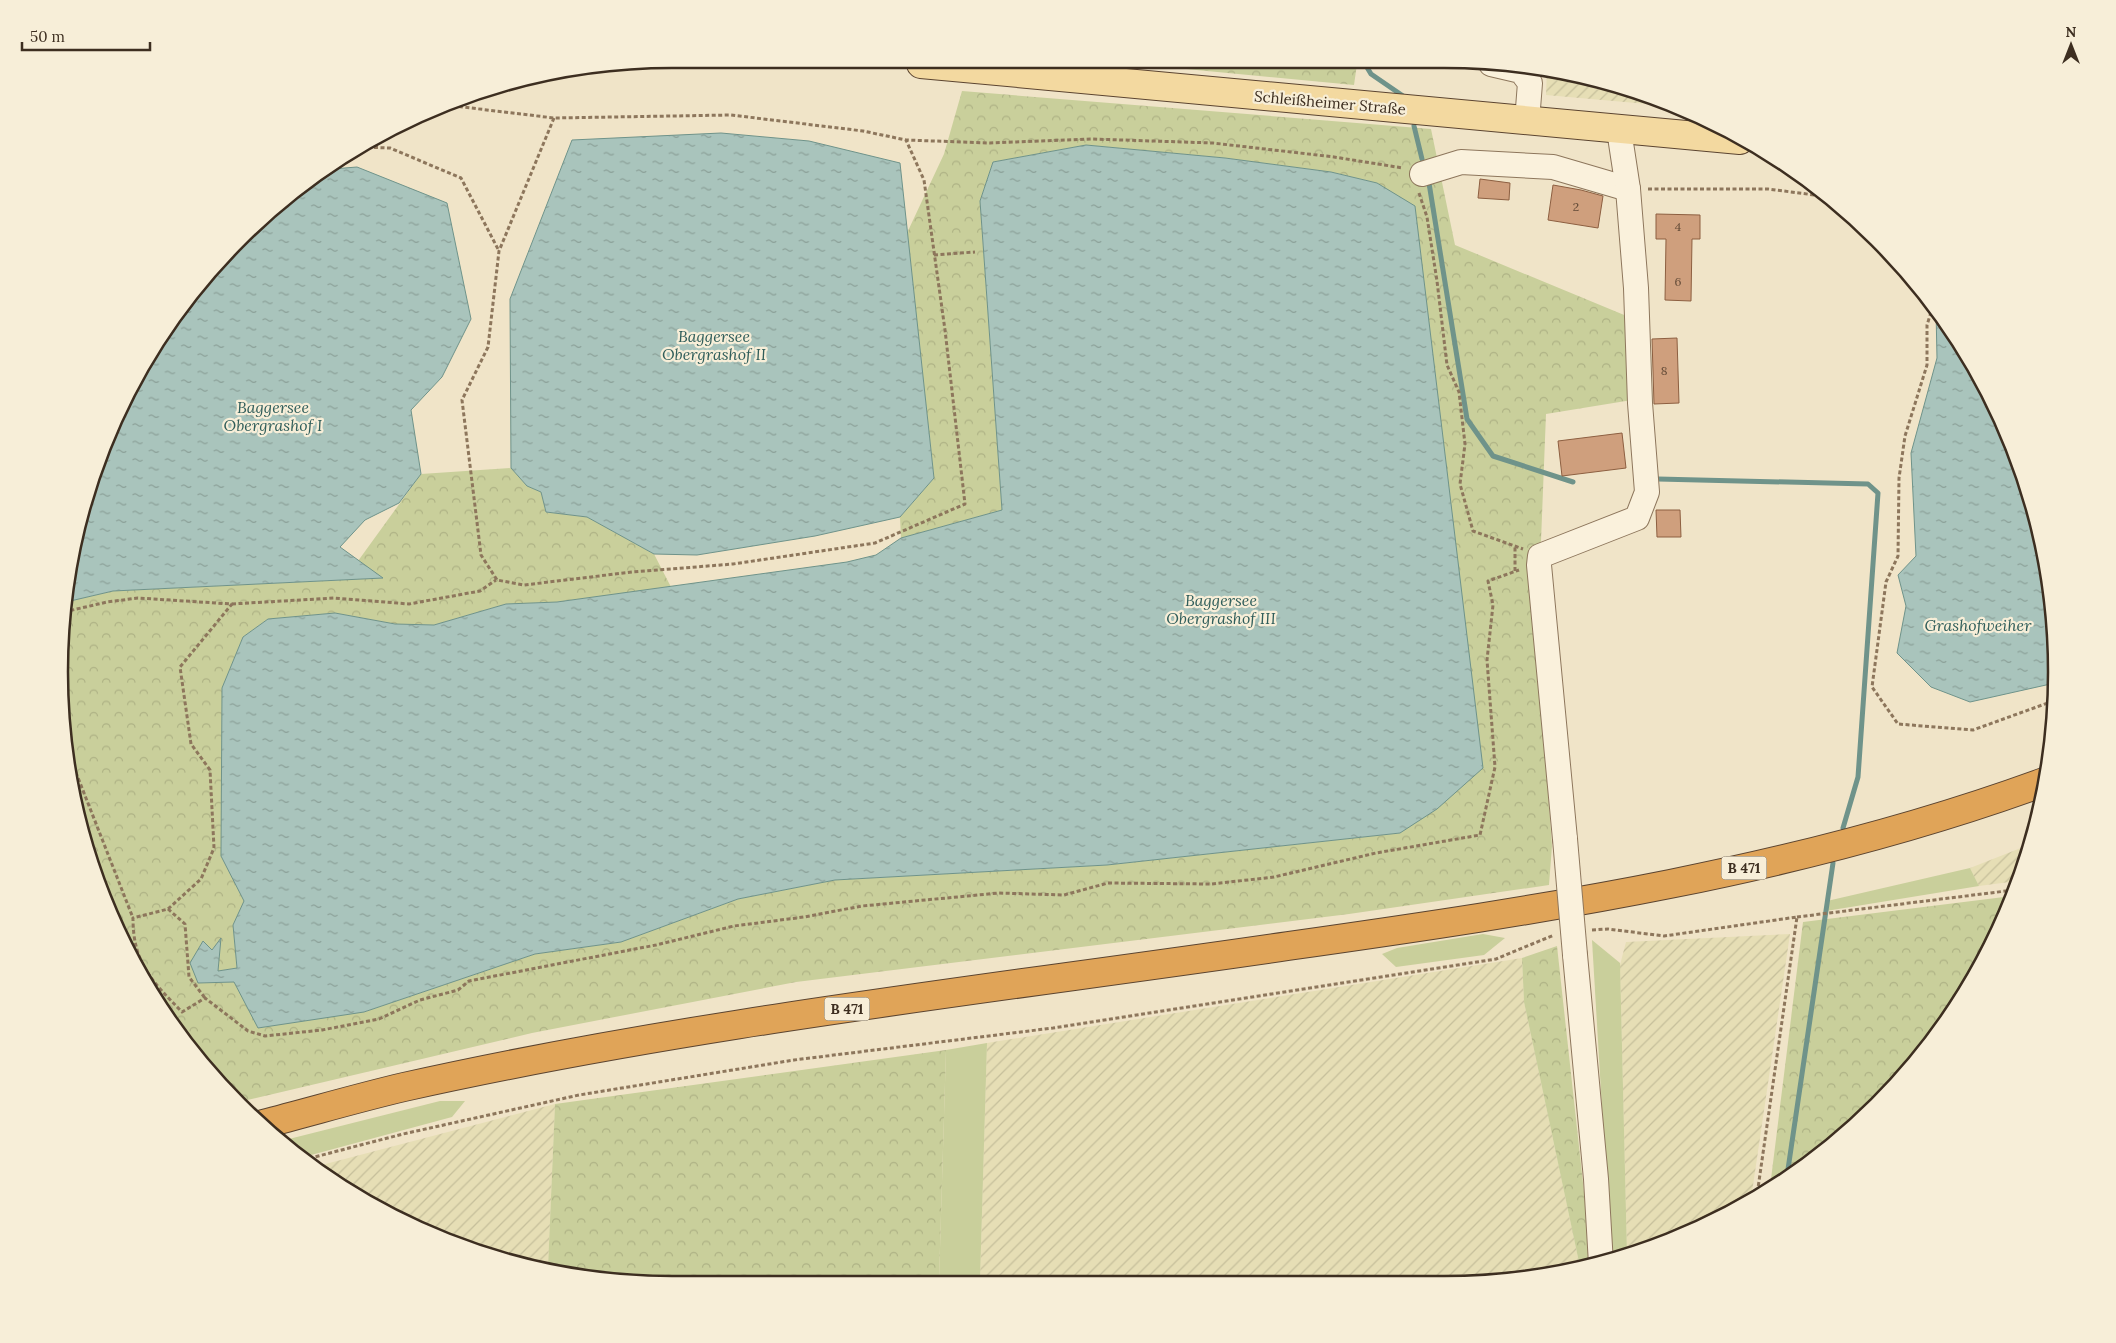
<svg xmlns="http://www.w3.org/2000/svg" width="2116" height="1343" font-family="Lora,serif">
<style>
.farmland{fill:url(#farmland-furrows)}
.green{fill:#c9cf9b}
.forest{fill:url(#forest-crowns)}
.water{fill:url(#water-ripples);stroke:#6f938a}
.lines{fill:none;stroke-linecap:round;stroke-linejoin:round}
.stream{stroke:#6f938a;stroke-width:5}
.building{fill:#cf9f7d;stroke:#8d5f41}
.minor-casing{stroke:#8d765c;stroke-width:26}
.major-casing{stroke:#5b4430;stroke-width:30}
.highway-casing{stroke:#5b4430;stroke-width:30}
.path{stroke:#8d765c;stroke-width:3;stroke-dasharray:4 2.5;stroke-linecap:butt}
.minor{stroke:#faf1dc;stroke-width:24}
.major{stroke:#f3d9a0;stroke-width:28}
.highway{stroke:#e0a458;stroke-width:28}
.minor-bridge-casing{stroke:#8d765c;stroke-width:26;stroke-linecap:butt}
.minor-bridge{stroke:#faf1dc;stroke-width:24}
.labels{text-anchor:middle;stroke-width:4.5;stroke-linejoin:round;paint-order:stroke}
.number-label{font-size:12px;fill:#624a37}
.shield{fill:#f7eed8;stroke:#756857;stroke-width:1}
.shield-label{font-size:14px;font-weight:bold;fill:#3d2e20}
.street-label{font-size:15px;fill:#3d2e20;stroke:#f7eed8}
.water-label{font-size:16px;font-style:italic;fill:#2f5d5a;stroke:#f7eed8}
.rim{fill:none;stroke:#3d2e20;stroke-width:2.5}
</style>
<defs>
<pattern id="farmland-furrows" width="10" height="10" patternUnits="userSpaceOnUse" patternTransform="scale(1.25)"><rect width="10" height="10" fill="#e6deb5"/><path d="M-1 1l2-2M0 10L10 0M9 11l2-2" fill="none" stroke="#c6bf9b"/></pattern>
<pattern id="forest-crowns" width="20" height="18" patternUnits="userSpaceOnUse" patternTransform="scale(1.25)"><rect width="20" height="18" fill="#c9cf9b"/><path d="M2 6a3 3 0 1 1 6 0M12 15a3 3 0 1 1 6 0" fill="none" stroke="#aeb285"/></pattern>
<pattern id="water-ripples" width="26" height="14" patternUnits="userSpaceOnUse" patternTransform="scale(1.25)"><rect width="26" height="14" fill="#a9c4bc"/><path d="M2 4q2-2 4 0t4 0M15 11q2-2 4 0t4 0" fill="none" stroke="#8ba098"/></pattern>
</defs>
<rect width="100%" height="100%" fill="#f0e4c8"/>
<g class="farmland">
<polygon points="1547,70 1679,106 1681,107 1546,95"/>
<polygon points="2031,844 2017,881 1979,886 1970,868"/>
<polygon points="1790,934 1751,1199 1716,1221 1627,1254 1620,965 1626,942"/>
<polygon points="1522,958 1524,1002 1580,1267 1485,1283 980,1281 987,1043"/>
<polygon points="555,1104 548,1267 437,1238 314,1167"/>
</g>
<g class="green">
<polygon points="1970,868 1979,886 1826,911 1827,901"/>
<polygon points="1483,934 1505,938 1484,955 1396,967 1382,954 1397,948"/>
<polygon points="1592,940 1620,963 1627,1254 1611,1260"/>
<polygon points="987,1043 980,1281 939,1281 946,1050"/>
<polygon points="440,1101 465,1101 452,1117 300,1158 281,1141"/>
</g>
<g class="forest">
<polygon points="1134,64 1357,64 1354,85"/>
<polygon points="962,91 1431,129 1455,245 1629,317 1632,400 1546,414 1541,541 1532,564 1552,846 1549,885 1349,914 796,982 532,1033 239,1102 211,1076 162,1012 106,906 80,830 64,751 60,632 66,602 113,591 382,578 358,561 421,474 511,468 527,486 541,492 546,512 587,517 654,554 671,587 557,602 506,604 434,625 395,624 335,613 268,619 243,637 222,689 221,856 245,901 233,925 237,968 218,971 220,940 212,950 203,942 198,983 234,982 364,1012 535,954 621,942 738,899 835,880 1107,865 1400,833 1377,183 1331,172 1225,158 1086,145 993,162 980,201 1002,510 901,538 900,517 934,478 907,233 944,154"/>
<polygon points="2012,896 1994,943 1930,1045 1818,1157 1770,1187 1803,922"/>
<polygon points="1557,946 1592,1265 1580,1267 1524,1002 1522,958"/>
<polygon points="946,1050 939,1281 592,1279 548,1267 555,1104"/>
</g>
<g class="water">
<polygon points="721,133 809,141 900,163 934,478 900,517 815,536 697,555 654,554 587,517 546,512 541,492 527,486 511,468 510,299 572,140"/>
<polygon points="1086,145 1225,158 1331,172 1377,183 1415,206 1483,768 1437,809 1400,833 1107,865 835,880 738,899 621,942 535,954 364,1012 258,1028 234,982 198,983 190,963 203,941 212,950 221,938 218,971 237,968 233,925 244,901 221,856 222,688 243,637 268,619 335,613 395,624 434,625 506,604 557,602 847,562 876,555 901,538 1002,510 980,201 993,162"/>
<polygon points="357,167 447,203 471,319 442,377 411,410 421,474 399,503 365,520 340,547 383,578 113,591 66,602 91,474 141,365 186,298 267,211 320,170"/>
<polygon points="1936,310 1975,365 2025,475 2052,592 2055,683 1970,702 1931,687 1897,653 1906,606 1898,575 1916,556 1911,453 1937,358"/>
</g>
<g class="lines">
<g class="stream">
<polyline points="1365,64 1371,74 1406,98"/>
<polyline points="1414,126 1422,159"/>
<polyline points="1429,183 1467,419 1493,456 1573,482"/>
<polyline points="1658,479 1868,484 1878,493 1858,777 1843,828"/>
<polyline points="1787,1176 1833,863"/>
</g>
</g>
<g class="building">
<polygon points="1480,179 1510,183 1509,200 1478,198"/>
<polygon points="1553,185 1581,190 1603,196 1598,228 1548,220"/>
<polygon points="1656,214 1700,215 1700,239 1692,239 1691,301 1665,300 1666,239 1656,239"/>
<polygon points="1677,338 1679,403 1654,404 1652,339"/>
<polygon points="1622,433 1626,468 1562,476 1558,441"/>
<polygon points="1656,510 1680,510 1681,537 1657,537"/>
</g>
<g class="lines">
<defs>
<g id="minor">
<polyline points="1491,64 1521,71 1530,83 1527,121"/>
<polyline points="1422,174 1461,162 1553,167 1628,189"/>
<polyline points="1565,839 1539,565 1540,556 1637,518 1647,492 1640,403 1636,288 1628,189 1619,130"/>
<polyline points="1575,955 1596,1179 1601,1264"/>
</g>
<polyline id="major" points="921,64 1740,140"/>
<path id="highway" d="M263,1124C310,1112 357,1098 404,1087C695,1022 993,989 1288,946C1543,910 1801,871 2044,782"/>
</defs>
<use href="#minor" class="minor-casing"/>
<use href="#major" class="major-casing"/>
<use href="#highway" class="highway-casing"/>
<g class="path">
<polyline points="446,105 554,118 731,115 863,131 906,140 990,143 1092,139 1213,143 1334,157 1403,168"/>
<polyline points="554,118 499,251 488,347 462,400 481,555 497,580 524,585 632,572 733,564 875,543 965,504 945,330 924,180 906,140"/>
<polyline points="361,147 390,148 461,178 499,251"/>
<polyline points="1648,189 1768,189 1830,197"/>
<polyline points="1419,193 1427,217 1437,281 1447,365 1459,392 1465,444 1460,484 1473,531 1523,549"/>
<polyline points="934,255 975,252"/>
<polyline points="1933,306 1927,325 1927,365 1905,436 1899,478 1898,556 1886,582 1872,687 1898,724 1973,730 2056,700"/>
<polyline points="1515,571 1515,546"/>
<polyline points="232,604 334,598 409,604 480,591 496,580"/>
<path d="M64,612L107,602L138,598L232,604L180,667L191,744L210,770L214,848L201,879L168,909L133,918C133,964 152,981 182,1012L205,998L248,1031L265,1036L322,1030L379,1019L420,1000L458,990L469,981L656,945L734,926L804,917L862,906L999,893L1064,895L1108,883L1212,884L1274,877L1376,853L1480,835L1495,767L1487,660L1493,605L1488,581L1519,570"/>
<polyline points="64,742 133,918"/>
<polyline points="168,909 185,924 189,977 205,998"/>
<polyline points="1797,917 2014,890"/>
<polyline points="1592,930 1608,929 1664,936 1797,917 1757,1195"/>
<polyline points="303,1160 403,1134 579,1095 794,1060 1053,1028 1496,959 1554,935"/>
</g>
<use href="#minor" class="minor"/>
<use href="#major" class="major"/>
<use href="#highway" class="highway"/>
<defs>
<polyline id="minor-bridge" points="1565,839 1575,955"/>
</defs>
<use href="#minor-bridge" class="minor-bridge-casing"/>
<use href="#minor-bridge" class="minor-bridge"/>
</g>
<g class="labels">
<g class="number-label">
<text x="1576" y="211">2</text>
<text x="1678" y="231">4</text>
<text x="1678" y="286">6</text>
<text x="1664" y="375">8</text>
</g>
<g class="shield">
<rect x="1721.5" y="856.5" width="45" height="23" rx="4"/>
<rect x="824.5" y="997.5" width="45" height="23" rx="4"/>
</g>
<g class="shield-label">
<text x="1744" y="873">B 471</text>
<text x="847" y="1014">B 471</text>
</g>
<g class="street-label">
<text transform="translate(1330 103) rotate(5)" y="5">Schleißheimer Straße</text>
</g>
<g class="water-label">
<text x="714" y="342">Baggersee<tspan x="714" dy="18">Obergrashof II</tspan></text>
<text x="273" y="413">Baggersee<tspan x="273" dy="18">Obergrashof I</tspan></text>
<text x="1221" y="606">Baggersee<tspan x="1221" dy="18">Obergrashof III</tspan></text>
<text x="1978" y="631">Grashofweiher</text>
</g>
</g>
<path d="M0 0H2116V1343H0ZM672 68H1444A604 604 0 0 1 2048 672V672A604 604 0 0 1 1444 1276H672A604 604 0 0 1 68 672V672A604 604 0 0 1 672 68Z" fill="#f7eed8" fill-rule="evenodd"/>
<path class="rim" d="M672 68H1444A604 604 0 0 1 2048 672V672A604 604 0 0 1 1444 1276H672A604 604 0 0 1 68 672V672A604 604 0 0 1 672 68Z"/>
<g transform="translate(2071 45)" stroke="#f7eed8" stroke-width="4" paint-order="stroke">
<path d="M0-4L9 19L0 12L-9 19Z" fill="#3d2e20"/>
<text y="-8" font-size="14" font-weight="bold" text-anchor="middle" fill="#3d2e20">N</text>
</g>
<path d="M22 42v8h128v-8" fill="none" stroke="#3d2e20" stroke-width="2.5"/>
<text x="30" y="42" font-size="15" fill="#3d2e20" stroke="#f7eed8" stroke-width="4" paint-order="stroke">50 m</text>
</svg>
